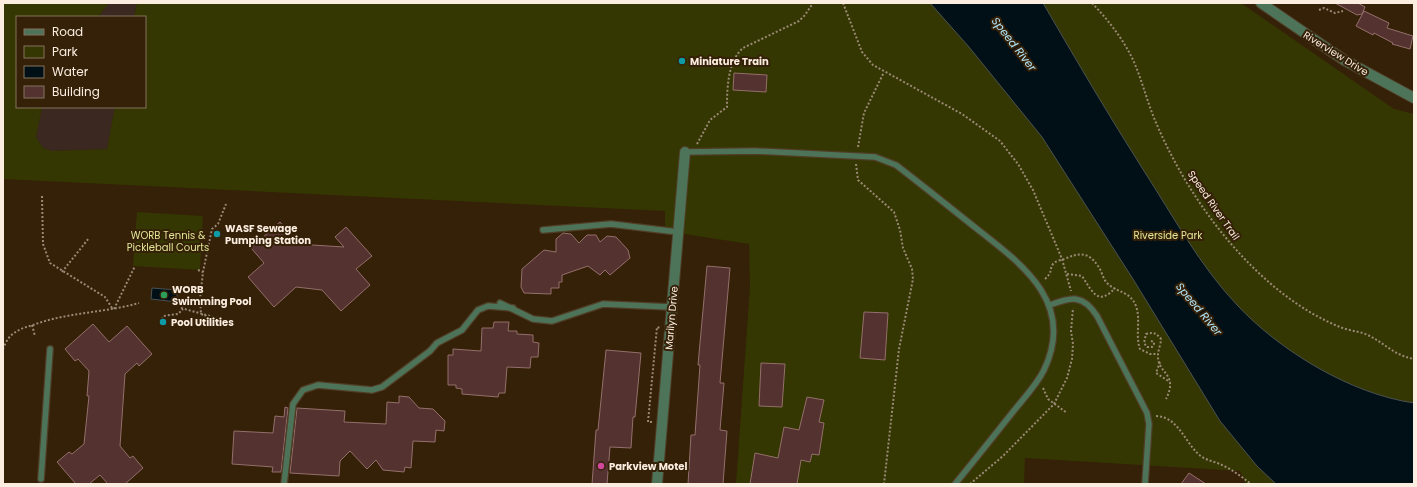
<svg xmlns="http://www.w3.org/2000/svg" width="1417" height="487" font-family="Poppins,sans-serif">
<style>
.industrial{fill:#3a2821}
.green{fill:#343701}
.water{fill:#001016;stroke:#4b5252}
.building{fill:#53322f;stroke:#946f6b}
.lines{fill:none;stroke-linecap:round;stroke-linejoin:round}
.service-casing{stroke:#513d26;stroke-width:8}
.minor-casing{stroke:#513d26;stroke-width:12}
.tertiary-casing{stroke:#513d26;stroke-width:12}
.path{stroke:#9a8976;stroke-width:2;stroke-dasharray:2 2;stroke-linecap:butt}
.service{stroke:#4d7359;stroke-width:5.5}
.minor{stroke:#4d7359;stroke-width:10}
.tertiary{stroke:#4d7359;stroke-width:10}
.culture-dot{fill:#0f9aa8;stroke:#352008;stroke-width:1.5}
.leisure-dot{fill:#2e9e5b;stroke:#352008;stroke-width:1.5}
.hotel-dot{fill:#d1479c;stroke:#352008;stroke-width:1.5}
.labels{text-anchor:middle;stroke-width:4;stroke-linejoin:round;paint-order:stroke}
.street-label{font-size:10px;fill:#fbeddf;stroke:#352008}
.poi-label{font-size:10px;font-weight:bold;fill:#fbeddf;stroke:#352008;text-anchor:start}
.park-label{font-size:10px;fill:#e0e696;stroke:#352008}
.water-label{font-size:11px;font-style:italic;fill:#b0e6fa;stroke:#352008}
</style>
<rect width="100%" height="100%" fill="#352008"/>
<g class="industrial">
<polygon points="109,3 137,3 134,17 98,17"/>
<polygon points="42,107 115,107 107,149 52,151 43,148 36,137"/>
</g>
<g class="green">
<polygon points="3,3 109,3 98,17 17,17 17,107 42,107 36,137 43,148 52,151 107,149 115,107 145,107 145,17 134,17 137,3 1241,3 1394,109 1414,114 1414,484 1246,484 1240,471 1025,458 1024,484 736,484 750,286 749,244 665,231 665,211 3,179"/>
<polygon points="137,212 203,216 200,270 133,266"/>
</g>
<g class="water">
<path d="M930,3H1043C1076,60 1109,116 1144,171C1173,216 1200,266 1237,305C1280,351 1351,394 1414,403V484H1276L1257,466L1220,421L1133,279L1042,137L969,47Z"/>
<polygon points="152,288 177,290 177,302 151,299"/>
</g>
<g class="building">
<polygon points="1335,3 1358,3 1365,7 1362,14 1357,15"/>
<polygon points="1364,11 1389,23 1387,28 1413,36 1410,49 1392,44 1393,43 1374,33 1373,35 1356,26"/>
<polygon points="734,73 767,75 766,92 733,90"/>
<polygon points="280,222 291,234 281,243 344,247 335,237 346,227 372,256 356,269 370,285 341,311 322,290 296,287 274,307 248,277 264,263 251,248"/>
<polygon points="563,233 571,234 579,243 587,235 596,235 600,242 607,236 616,237 628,250 630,258 610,275 605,270 600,275 588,266 562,275 562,282 559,282 559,288 551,288 551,294 524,293 521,287 522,269 544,250 556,252 556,239"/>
<polygon points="707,266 730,268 720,383 724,383 720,430 727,431 723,484 688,484 691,435 695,435 700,365 698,365"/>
<polygon points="864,312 888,313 885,360 860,358"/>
<polygon points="494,322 509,322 508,331 517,331 517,334 533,335 533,342 539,343 538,357 531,357 530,368 507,367 505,393 499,393 498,397 462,394 462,389 456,388 456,385 448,385 448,355 453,355 453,349 481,351 482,328 493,328"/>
<polygon points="93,324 109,342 127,326 152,354 139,366 137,363 125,374 120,446 130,458 133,456 143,468 125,484 108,484 100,475 89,484 76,484 57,462 69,452 72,454 84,444 89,396 87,396 89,371 78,359 75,361 65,349"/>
<polygon points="606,350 641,353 635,417 633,417 631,448 610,447 607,484 592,484 596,430 598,430"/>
<polygon points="761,363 785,364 782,407 759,406"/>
<polygon points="399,396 409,397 419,408 433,409 445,421 444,431 436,430 435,442 413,441 411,468 405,467 404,472 383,470 376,460 367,469 350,451 340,461 339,476 290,473 297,408 345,411 344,422 386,424 387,402 399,403"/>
<polygon points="807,397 824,400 819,422 824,423 819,455 812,454 810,462 801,460 797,484 750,484 755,453 778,458 784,427 799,430"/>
<polygon points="285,407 288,408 281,472 272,472 273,467 232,464 234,431 273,433 275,416 284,417"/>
<polygon points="1189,473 1206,484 1181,484"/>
</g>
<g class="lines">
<defs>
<g id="service">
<path d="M685,152L755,151L875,157L896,165C922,185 947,205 972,225C1019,262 1077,301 1044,370C1036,386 1023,399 1012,413C993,437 974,461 955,484"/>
<polyline points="543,230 611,224 678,232"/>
<polyline points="500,303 533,319 552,321 603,304 671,307"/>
<path d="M1050,305C1071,297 1083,294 1097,316L1147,413L1149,424L1145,484"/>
<polyline points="41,479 50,349"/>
<polyline points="284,484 293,404 303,390 318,385 372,390 382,387 430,351 437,343 462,330 478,310 488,306 513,308"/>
</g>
<polyline id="minor" points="657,484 685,152"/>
<polyline id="tertiary" points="1261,3 1344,60 1414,98"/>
</defs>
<use href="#service" class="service-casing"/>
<use href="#minor" class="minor-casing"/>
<use href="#tertiary" class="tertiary-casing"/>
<g class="path">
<polyline points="843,3 862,52 873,65 962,114 1000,141 1018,164 1033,190 1062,259 1071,291"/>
<path d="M1092,3C1109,21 1124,40 1134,62C1143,83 1148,105 1157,125C1191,204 1258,294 1340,327C1347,330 1355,331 1363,333C1382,340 1392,355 1414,359"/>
<polyline points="1319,10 1324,8 1335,13 1343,11"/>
<path d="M697,144L710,120L727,107C727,87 728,61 743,48L799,21L805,15L813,3"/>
<polyline points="858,147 864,113 884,72"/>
<polyline points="856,164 858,180 894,212 900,230 903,248 912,269 913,279 899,349 884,484"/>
<polyline points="42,196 43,244 50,263 105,297 112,308"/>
<polyline points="198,270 203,272"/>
<polyline points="62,272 89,238"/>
<path d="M1067,274L1082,276C1092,291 1098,307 1115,288"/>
<path d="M1045,279C1053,272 1049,270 1053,264C1055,261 1061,260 1064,259C1079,253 1088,251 1098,266C1102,271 1103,280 1108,284C1118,293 1130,291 1136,306C1141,320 1135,335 1140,349L1150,354H1157"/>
<polyline points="181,308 217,318 220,325"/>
<polyline points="114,309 135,266"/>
<polyline points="162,319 163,316 178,314 183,309"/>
<polyline points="32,325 35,336"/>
<polyline points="214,326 206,316 201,314 200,299 203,272 212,229 218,224 226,204"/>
<path d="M1151,341L1154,342V345L1152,347H1147L1144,343L1146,334C1154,332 1156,333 1161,339C1161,344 1158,350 1158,355C1157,374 1179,373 1166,399"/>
<path d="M3,349C5,344 8,337 13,334C19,329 26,327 33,325C68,312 104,313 139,303"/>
<polyline points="1160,362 1156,373 1170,382"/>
<polyline points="1043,388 1048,399 1067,413"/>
<path d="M1156,416C1180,417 1185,445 1202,457C1209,461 1216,462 1222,465C1233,470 1242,477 1251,484"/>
<polyline points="652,422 648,422 657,327 660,328"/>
<polyline points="970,484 1003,456 1054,404 1067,378 1072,359 1073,344 1071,331 1073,308"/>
</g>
<use href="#service" class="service"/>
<use href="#minor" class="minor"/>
<use href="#tertiary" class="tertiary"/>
</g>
<g class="culture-dot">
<circle cx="682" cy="61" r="4"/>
<circle cx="217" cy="234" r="4"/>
<circle cx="163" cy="322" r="4"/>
</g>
<circle class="leisure-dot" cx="164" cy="295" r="4"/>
<circle class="hotel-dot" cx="601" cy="466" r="4"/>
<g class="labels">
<g class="street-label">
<text transform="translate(1336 53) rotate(32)" y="4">Riverview Drive</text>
<text transform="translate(1214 205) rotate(55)" y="4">Speed River Trail</text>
<text transform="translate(671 318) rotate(-85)" y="4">Marilyn Drive</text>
</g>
<g class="poi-label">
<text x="690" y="65">Miniature Train</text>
<text x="225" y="232">WASF Sewage<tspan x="225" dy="12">Pumping Station</tspan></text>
<text x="172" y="293">WORB<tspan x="172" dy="12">Swimming Pool</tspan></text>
<text x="171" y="326">Pool Utilities</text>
<text x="609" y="470">Parkview Motel</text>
</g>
<g class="park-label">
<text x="168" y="239">WORB Tennis &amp;<tspan x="168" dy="12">Pickleball Courts</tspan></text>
<text x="1168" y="239">Riverside Park</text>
</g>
<g class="water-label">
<text transform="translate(1014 44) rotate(52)" y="4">Speed River</text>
<text transform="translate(1199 309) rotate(50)" y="4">Speed River</text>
</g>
</g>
<rect width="1417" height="487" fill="none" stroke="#fbeddf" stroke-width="8"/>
<rect x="16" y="16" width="130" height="92" fill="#352008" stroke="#84725e"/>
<rect x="24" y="29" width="20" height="6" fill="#4d7359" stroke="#84725e"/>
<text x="52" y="36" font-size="12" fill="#fbeddf">Road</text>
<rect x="24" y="46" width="20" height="12" fill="#343701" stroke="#84725e"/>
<text x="52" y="56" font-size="12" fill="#fbeddf">Park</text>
<rect x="24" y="66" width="20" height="12" fill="#001016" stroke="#84725e"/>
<text x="52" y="76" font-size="12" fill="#fbeddf">Water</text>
<rect x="24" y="86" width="20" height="12" fill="#53322f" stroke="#84725e"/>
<text x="52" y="96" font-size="12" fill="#fbeddf">Building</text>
</svg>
